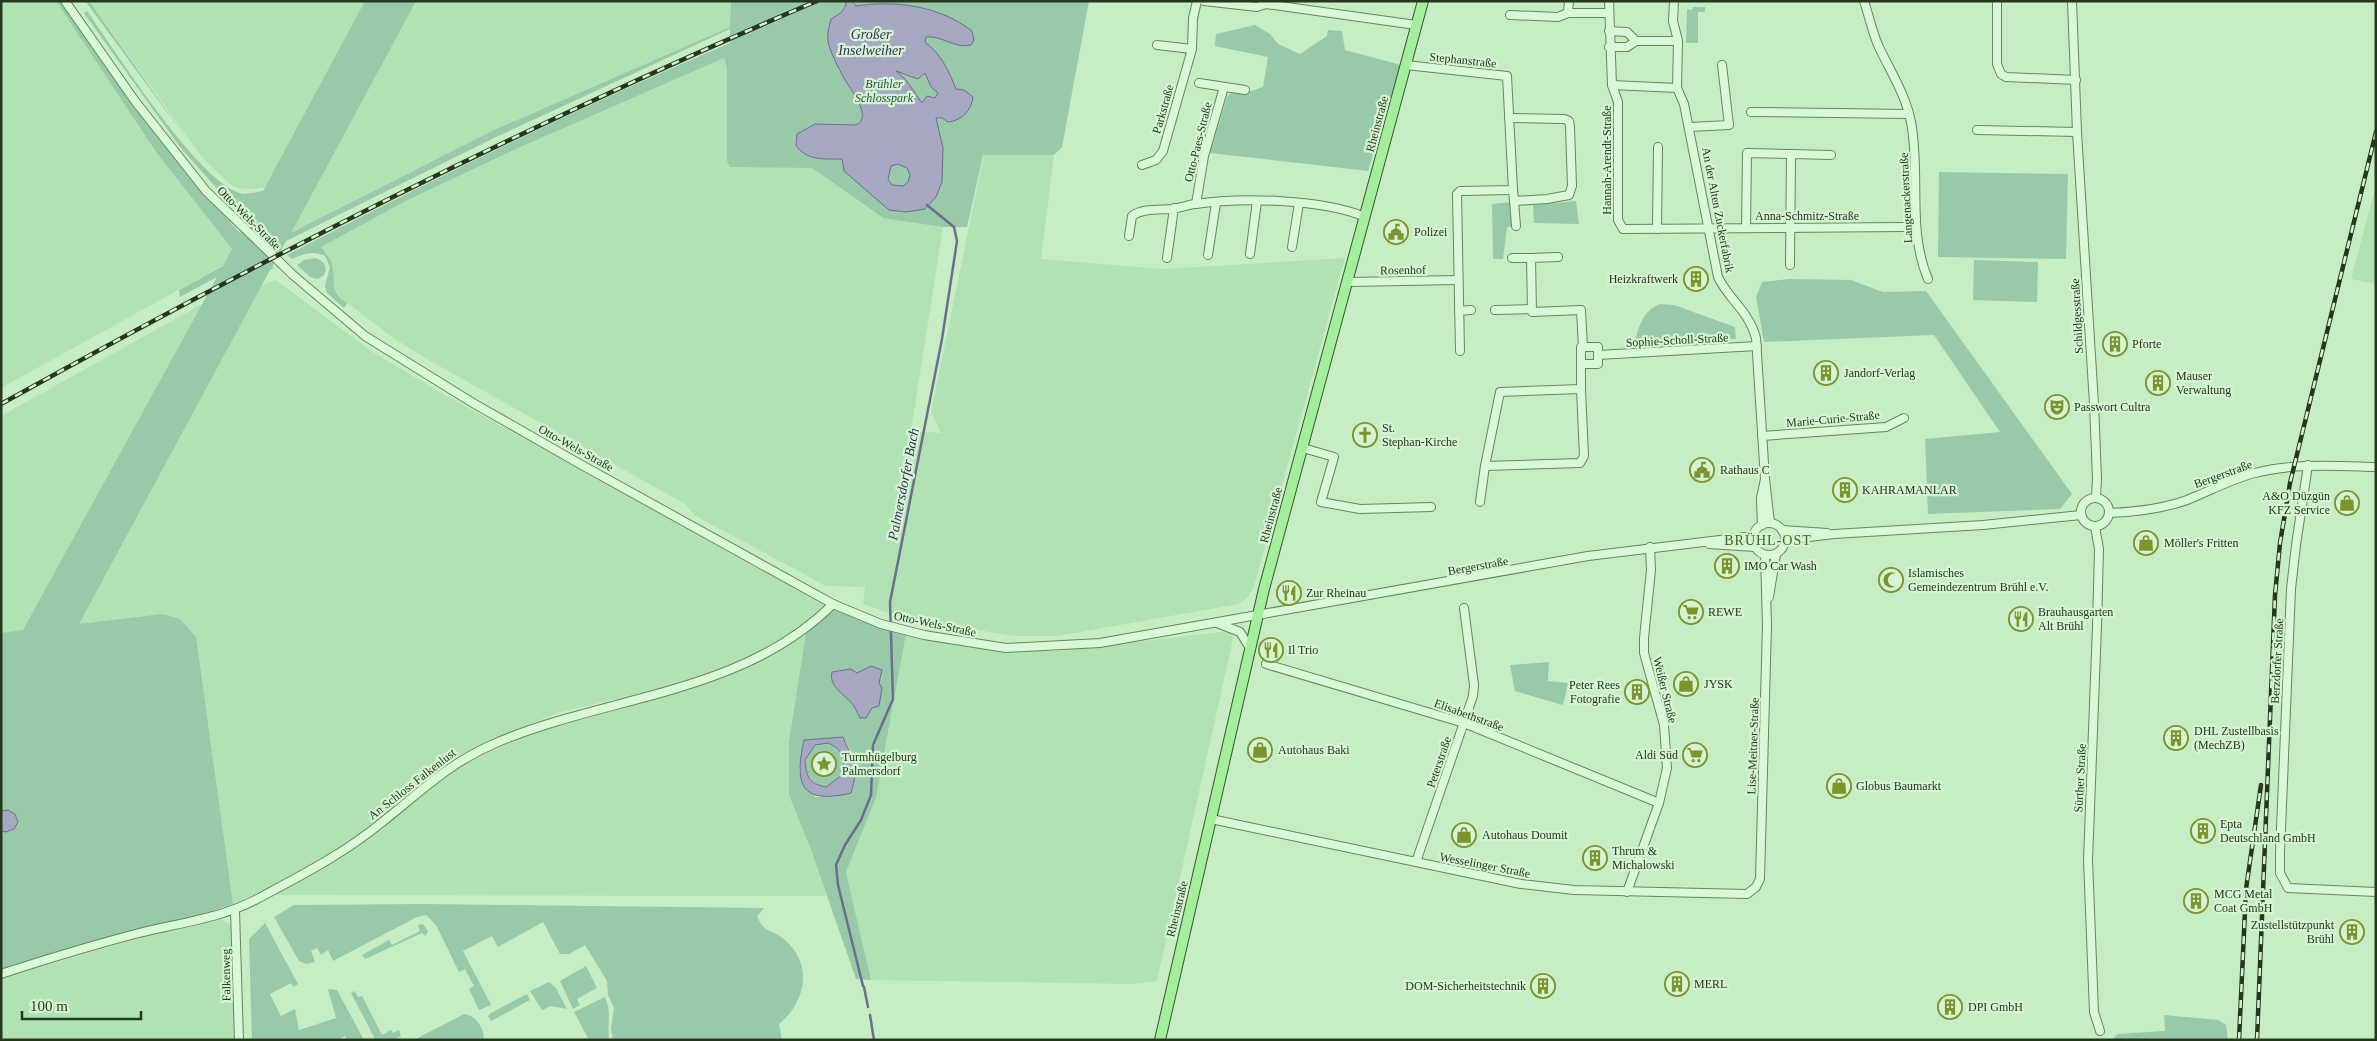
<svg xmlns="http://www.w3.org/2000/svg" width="2377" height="1041" font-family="'Times New Roman',serif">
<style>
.farmland{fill:#b1e2b4}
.green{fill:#98caa9;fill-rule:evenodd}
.water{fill:#a6a7c0;stroke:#6d6e8e;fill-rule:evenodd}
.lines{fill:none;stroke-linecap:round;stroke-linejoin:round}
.stream{stroke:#6d6e8e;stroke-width:2.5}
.minor-casing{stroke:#66875b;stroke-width:10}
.major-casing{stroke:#3b542f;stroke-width:12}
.minor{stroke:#d9f8d7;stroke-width:8}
.major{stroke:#a4ef9d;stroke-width:10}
.rail-casing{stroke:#26371e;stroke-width:4.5}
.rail{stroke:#d5f4d3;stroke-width:2.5;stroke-dasharray:8;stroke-linecap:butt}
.labels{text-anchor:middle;stroke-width:4.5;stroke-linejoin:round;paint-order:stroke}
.street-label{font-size:12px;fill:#26371e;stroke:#d5f4d3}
.park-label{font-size:12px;font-style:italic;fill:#26533b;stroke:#d5f4d3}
.poi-label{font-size:12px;fill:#26371e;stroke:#d5f4d3;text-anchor:start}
.water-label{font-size:14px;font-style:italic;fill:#352e56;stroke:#d5f4d3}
.neighbourhood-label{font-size:14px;letter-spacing:1px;fill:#45621f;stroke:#d5f4d3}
</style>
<rect width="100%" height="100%" fill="#c7edc4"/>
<g class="farmland">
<polygon points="1,1 56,1 156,152 238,257 1,388"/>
<polygon points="89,1 368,1 268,187 250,189 238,188 230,184 204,160"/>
<polygon points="411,1 733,1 732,26 494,130 282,238"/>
<polygon points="724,58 727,68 730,166 812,168 878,215 943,227 904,476 910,479 919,431 941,433 931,412 984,154 1054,155 1041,259 1163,269 1345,258 1254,586 1248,597 1239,604 1057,636 1014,636 903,618 863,604 865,587 826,586 694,515 685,504 425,358 395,339 342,299 336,292 332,282 333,270 327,254 321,247 406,201 516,149"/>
<polygon points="2376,185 2376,284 2351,279"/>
<polygon points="276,280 371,351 440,392 824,605 805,624 759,653 696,680 561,712 503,735 461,755 419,785 380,821 334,851 278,884 233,904 196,645 72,625 258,287"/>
<polygon points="211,299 26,632 1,636 1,416"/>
<polygon points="807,626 789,741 810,847 827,896 273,895 351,847 428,784 468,759 521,735 607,707 668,695 732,674 766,656"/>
<polygon points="1230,631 1233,639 1157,981 1134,984 871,980 846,872 876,798 906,634 1006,651 1058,651"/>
<polygon points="218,917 230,925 233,933 234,1040 1,1040 1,978 210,918"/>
</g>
<g class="green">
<path d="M56,1H60C115,83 173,161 240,233L250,216L243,215L236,210L180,147L84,13L87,11C116,52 194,175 237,192C245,196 255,192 263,191L365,1H416L291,233L494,130L730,27L731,1H1089L1062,147L1054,155H983L967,227H943L883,218L812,168L730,167L727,161V68L724,58L516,149L406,201L321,247C325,252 330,258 332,264C336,282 328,290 347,303L344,308L327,293L325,286L330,267L325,256C313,250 303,254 292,259L287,255C432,180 579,107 730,43V29L494,138L286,241L272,267L274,268L270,270L79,624L163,614L180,619L196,637L233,904L138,934L1,970V633L23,630L217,277L180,297L179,290L223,266L232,249L156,152Z"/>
<polygon points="89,1 186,138 86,2"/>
<polygon points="1693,7 1705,7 1705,12 1698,12 1698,43 1686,43 1687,9 1692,10"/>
<polygon points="1255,25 1270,34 1278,44 1300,54 1327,36 1328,30 1342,31 1345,50 1401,65 1368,171 1210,153 1227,97 1231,93 1242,94 1263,87 1268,57 1215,46 1216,34"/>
<polygon points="1939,172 2068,174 2066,259 1938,257"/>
<polygon points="1576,201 1579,224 1534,223 1533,205"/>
<polygon points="1512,202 1514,226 1507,227 1503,259 1493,259 1492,204"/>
<path d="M315,258C324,260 328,267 324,275L318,279L310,277L297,265L304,260Z"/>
<polygon points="1974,260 2038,262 2037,302 1973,300"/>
<polygon points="1789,279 1851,280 1883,292 1926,291 2072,494 2060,509 1928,514 1925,439 2000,432 1934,335 1764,342 1756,297 1762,282"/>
<path d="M1660,304L1674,305L1735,327L1736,339L1635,343C1638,326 1644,310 1660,304Z"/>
<path d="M832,609L878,627L906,634L876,798L846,872L871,980L856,979L810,847L789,795V741L807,626ZM857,673L882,688L866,717L860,718L854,707ZM843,737L854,756L834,797H815L799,771L804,740Z"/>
<polygon points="1549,662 1548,681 1568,683 1563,705 1515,691 1510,665"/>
<path d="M828,743C844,750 845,759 842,775L827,787C808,783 807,778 805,760L815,745Z"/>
<path d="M423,904L764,908L757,916C765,935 771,928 785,940C814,965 805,1003 779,1024L782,1040H613L611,1028L614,1008L608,995L607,981L585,945L569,954H560L543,922L498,947L492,936L463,951L491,1005L479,1010L469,989L474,986L465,969L459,972L436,925L426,915L417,917L333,961L328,950L321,955L317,948L311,951L315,962L306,964L299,961L274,917L294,905Z"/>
<polygon points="265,923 298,984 293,987 291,983 270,994 281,1016 295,1009 299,1030 336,1018 328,989 337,990 364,1040 347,1040 345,1036 338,1040 252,1040 249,939"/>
<polygon points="423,924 428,931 426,936 422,933 365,959 362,955 389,940 392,945 420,931 418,925"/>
<polygon points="586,966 597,988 577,999 580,1005 573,1009 560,981"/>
<polygon points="549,982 556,988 567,1009 551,1006 542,1010 530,991"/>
<polygon points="355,991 358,997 362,996 382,1035 391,1030 393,1033 399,1030 401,1036 393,1040 375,1039 351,993"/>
<polygon points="527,994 530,1000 491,1021 488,1016 491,1013"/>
<path d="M605,997C612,1011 607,1024 609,1040H589L574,1012Z"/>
<path d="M464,1014C476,1015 484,1028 484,1040H414Z"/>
<polygon points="2164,1015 2218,1020 2226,1025 2228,1040 2111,1040 2118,1034 2165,1031"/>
</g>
<g class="water">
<path d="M846,1H852L856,6C896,0 940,6 972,31L974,40L971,45C954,49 942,35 926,37L925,42C941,54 949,71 956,89L964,90L973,97C972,110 961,121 948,122L942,118H936L943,148L942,182L936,197L925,209L906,212L889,210L844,171L842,159C826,159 805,161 796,145L797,134L815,124L856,125C874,117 849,88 844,78C838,67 831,54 828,42C827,33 829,27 831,19C839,14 846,11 846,1ZM896,71L918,79L925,73L931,87L938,93L935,98L927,96L922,103L906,80ZM898,164L907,168L910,175L908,182L903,186L892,185L888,179L891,166Z"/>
<path d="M871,666L882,670L879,683L882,688L879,706L872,708L866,718H860C858,714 856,710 854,706C846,695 828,687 832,672L851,669L857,673Z"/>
<path d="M843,737C855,766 860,760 851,793C801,805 794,785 804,740ZM828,743C844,750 845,759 842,775L826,787C808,783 807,778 805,760L815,745Z"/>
<polygon points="8,810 15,814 18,822 14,829 6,832 1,831 1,811"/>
</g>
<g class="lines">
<g class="stream">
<polyline points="863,986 838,885 836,865 845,845 861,820 871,795 873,745 893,699 890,602 942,339 957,241 954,227 927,205"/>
<polyline points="864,987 868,1007"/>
<polyline points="870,1015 874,1040"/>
</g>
<defs>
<g id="minor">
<polyline points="65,1 135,101 206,191 293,275 365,336 473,403 580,464 833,604 881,624 924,635 1006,648 1100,643 1588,556 1753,536"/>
<polyline points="1204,1 1257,7 1266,4 1416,25"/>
<polyline points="1609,1 1612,85 1618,102 1618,220 1623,229 1904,227"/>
<polyline points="1674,1 1673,21 1678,41 1677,88"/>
<path d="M1864,1C1869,16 1872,31 1878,45C1889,69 1906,95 1911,122C1921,174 1907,230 1928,279"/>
<polyline points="1997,1 1997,64 2001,74 2006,77 2076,80"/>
<polyline points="2072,1 2077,132 2094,404 2097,478 2096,498"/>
<polyline points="1568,13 1569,1"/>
<polyline points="1510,15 1558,17 1568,13 1609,13"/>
<polyline points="1609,31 1627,32 1636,41 1678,41"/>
<polyline points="1157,45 1192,49"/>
<polyline points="1609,47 1627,47 1636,41"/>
<polyline points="1406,65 1507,76 1513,190 1460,191 1457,194 1460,351"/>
<polyline points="1199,83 1245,90"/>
<path d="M1612,85L1677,88L1684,104L1718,277C1729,300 1749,311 1756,338L1765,479"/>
<polyline points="1751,112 1909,114"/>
<polyline points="1509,118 1564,119 1569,121 1570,127 1572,186 1569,195 1547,199 1514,201 1513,190"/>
<polyline points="1690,127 1729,125 1722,65"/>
<polyline points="1977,130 2077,132"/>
<polyline points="1142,165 1156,160 1163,151 1192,49 1193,18 1197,1"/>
<polyline points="1514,201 1516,226"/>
<polyline points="1196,204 1204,156 1224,87"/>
<polyline points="1746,228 1747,153 1791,154"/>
<polyline points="1657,229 1658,147"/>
<path d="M1129,236L1132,216C1143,208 1159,210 1172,209C1180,208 1187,205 1195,204C1240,197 1323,199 1365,217"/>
<polyline points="1292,247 1299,203"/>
<polyline points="1250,254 1257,201"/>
<polyline points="1208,255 1216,203"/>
<polyline points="1558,257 1531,258 1532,312 1581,310 1583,347"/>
<polyline points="1167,258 1174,208"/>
<polyline points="1512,258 1531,258"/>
<polyline points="1790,265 1791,154 1831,155"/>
<polyline points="1348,282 1458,280"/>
<polyline points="1495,310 1531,309"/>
<polyline points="1459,311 1471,310"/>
<polyline points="1581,364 1598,364 1598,355 1757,346"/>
<polyline points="1762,436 1886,427 1904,418"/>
<polyline points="1303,448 1334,457 1321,502 1360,509 1431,507"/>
<polyline points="2308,465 2296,545 2291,589 2280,853 2280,873 2288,888 2376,892"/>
<polyline points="1485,466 1580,463 1584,456 1581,389"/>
<circle cx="2095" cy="512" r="14"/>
<polyline points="1480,502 1485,466 1500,392 1581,389 1581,347 1598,347 1598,355"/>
<path d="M2109,513C2135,512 2162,509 2187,500C2210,491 2231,479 2255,473C2294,463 2335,466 2376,467"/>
<circle cx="1769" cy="539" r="16"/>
<polyline points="1762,525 1761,498 1765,479 1770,523"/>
<polyline points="2095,527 2099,549 2097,626 2088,860 2094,1012 2100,1031"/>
<polyline points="1782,530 1827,533"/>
<polyline points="1784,542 1792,539 1834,534 1983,525 2081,515"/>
<polyline points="1709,544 1755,547"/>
<polyline points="1769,597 1776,554"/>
<polyline points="1217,623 1240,632 1250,648"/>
<polyline points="1266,664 1464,723 1659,803"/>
<polyline points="1211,819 1521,884 1574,890 1747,894 1756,887 1760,879 1767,626 1765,555"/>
<polyline points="1416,862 1473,696 1474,685 1464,608"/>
<polyline points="1627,892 1659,803 1667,768 1664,725 1644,653 1644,638 1651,570 1650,547"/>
<polyline points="235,911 239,1040"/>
<path d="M1,974C47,959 93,945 139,933C179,923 223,918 259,898C300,876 345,853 381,823C422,791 448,763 498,742C610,695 743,694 833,604"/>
</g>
<polyline id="major" points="1160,1040 1264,589 1423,1"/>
</defs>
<use href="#minor" class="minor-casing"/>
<use href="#major" class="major-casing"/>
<use href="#minor" class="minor"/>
<use href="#major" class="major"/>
<defs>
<g id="rail">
<path d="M1,404C267,256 538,119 817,1"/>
<polyline points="2239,1040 2246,889 2261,785"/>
<polyline points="2257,1040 2275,595 2280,543 2290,483 2376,132"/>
</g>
</defs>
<use href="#rail" class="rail-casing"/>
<use href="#rail" class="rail"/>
</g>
<defs>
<symbol id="civic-ring" viewBox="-11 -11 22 22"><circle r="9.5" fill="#d5f4d3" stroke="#7d942d" stroke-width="1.5"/><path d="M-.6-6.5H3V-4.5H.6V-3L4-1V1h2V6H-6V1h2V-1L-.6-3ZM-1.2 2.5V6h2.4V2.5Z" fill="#7d942d"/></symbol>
<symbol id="building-ring" viewBox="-11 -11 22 22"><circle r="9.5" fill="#d5f4d3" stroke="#7d942d" stroke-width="1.5"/><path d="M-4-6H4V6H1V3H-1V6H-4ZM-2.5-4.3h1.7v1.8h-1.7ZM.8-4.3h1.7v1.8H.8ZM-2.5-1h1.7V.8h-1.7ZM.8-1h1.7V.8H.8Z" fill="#7d942d"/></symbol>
<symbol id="theatre-ring" viewBox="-11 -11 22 22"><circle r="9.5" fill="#d5f4d3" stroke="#7d942d" stroke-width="1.5"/><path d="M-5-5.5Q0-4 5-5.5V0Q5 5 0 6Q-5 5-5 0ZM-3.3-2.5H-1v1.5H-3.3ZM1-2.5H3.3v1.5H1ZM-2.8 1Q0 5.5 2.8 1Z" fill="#7d942d"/></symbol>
<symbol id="church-ring" viewBox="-11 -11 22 22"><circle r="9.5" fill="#d5f4d3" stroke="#7d942d" stroke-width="1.5"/><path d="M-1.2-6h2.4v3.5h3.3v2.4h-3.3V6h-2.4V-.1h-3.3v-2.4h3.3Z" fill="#7d942d"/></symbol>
<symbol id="shop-ring" viewBox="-11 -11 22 22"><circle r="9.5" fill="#d5f4d3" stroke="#7d942d" stroke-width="1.5"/><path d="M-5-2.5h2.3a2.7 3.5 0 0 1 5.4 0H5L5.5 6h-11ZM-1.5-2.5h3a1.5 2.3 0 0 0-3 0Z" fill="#7d942d"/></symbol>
<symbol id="mosque-ring" viewBox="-11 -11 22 22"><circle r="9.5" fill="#d5f4d3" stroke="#7d942d" stroke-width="1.5"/><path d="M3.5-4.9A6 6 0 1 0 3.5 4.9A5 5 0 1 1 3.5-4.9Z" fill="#7d942d"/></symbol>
<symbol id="restaurant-ring" viewBox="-11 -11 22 22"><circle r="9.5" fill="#d5f4d3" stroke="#7d942d" stroke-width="1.5"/><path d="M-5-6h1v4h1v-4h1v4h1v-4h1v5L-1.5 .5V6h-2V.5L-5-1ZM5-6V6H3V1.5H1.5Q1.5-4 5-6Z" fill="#7d942d"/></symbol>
<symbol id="supermarket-ring" viewBox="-11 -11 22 22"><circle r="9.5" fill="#d5f4d3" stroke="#7d942d" stroke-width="1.5"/><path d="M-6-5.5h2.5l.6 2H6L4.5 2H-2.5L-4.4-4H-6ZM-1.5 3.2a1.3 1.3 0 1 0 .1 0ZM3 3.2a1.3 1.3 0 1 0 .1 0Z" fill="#7d942d"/></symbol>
<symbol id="sight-ring" viewBox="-11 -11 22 22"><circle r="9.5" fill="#d5f4d3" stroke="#7d942d" stroke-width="1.5"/><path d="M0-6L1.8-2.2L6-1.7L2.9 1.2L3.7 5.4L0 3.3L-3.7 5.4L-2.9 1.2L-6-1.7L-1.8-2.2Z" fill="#7d942d"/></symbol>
</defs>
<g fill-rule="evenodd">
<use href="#civic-ring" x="1382" y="218" width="28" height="28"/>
<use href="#building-ring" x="1682" y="265" width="28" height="28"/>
<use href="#building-ring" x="2101" y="330" width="28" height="28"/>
<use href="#building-ring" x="1812" y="359" width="28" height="28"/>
<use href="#building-ring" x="2144" y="369" width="28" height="28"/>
<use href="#theatre-ring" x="2043" y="393" width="28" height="28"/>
<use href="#church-ring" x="1351" y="421" width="28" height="28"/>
<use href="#civic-ring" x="1688" y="456" width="28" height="28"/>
<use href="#building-ring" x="1831" y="476" width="28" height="28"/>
<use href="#shop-ring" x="2333" y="489" width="28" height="28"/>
<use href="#shop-ring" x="2132" y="529" width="28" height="28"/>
<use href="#building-ring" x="1713" y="552" width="28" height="28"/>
<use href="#mosque-ring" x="1877" y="566" width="28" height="28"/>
<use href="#restaurant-ring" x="1275" y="579" width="28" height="28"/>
<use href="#supermarket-ring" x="1677" y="598" width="28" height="28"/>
<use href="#restaurant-ring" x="2007" y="605" width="28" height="28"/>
<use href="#restaurant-ring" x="1257" y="636" width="28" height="28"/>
<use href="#shop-ring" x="1672" y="670" width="28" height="28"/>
<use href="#building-ring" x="1623" y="678" width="28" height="28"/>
<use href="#building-ring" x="2162" y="724" width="28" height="28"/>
<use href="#shop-ring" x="1246" y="736" width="28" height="28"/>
<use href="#supermarket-ring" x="1681" y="741" width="28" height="28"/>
<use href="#sight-ring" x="810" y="750" width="28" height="28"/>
<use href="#shop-ring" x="1825" y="772" width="28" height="28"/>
<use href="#building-ring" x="2189" y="817" width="28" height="28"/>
<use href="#shop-ring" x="1450" y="821" width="28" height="28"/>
<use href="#building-ring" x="1581" y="844" width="28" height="28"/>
<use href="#building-ring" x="2182" y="887" width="28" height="28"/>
<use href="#building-ring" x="2338" y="918" width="28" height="28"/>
<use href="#building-ring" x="1663" y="970" width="28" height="28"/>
<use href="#building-ring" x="1529" y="972" width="28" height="28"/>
<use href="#building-ring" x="1936" y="993" width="28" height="28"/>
</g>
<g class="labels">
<g class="street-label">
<text transform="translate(1463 60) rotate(6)" y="4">Stephanstraße</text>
<text transform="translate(1163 109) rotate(-74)" y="4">Parkstraße</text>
<text transform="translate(1377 124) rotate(-75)" y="4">Rheinstraße</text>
<text transform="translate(1198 142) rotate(-76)" y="4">Otto-Paes-Straße</text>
<text transform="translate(1607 160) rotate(-90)" y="4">Hannah-Arendt-Straße</text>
<text transform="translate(1906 198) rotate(-93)" y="4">Langenackerstraße</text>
<text transform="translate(1718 210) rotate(79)" y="4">An der Alten Zuckerfabrik</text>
<text x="1807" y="220">Anna-Schmitz-Straße</text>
<text transform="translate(249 218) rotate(45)" y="4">Otto-Wels-Straße</text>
<text transform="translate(1403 270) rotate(-1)" y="4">Rosenhof</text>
<text transform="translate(2077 316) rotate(-93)" y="4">Schildgesstraße</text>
<text transform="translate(1677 340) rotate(-3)" y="4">Sophie-Scholl-Straße</text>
<text transform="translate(1833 419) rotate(-5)" y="4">Marie-Curie-Straße</text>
<text transform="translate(576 448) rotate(29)" y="4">Otto-Wels-Straße</text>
<text transform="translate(2223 474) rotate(-20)" y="4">Bergerstraße</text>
<text transform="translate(1271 515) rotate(-75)" y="4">Rheinstraße</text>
<text transform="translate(1478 566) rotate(-10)" y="4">Bergerstraße</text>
<text transform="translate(935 624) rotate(12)" y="4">Otto-Wels-Straße</text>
<text transform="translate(2277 661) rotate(-87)" y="4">Berzdorfer Straße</text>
<text transform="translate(1665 690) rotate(76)" y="4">Weißer Straße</text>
<text transform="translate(1469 715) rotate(20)" y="4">Elisabethstraße</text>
<text transform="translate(1753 746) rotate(-88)" y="4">Lise-Meitner-Straße</text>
<text transform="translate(1439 762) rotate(-71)" y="4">Peterstraße</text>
<text transform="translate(2080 778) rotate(-87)" y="4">Sürther Straße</text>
<text transform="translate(412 784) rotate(-38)" y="4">An Schloss Falkenlust</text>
<text transform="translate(1485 865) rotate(11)" y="4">Wesselinger Straße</text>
<text transform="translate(1177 909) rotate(-76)" y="4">Rheinstraße</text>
<text transform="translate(226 975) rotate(-91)" y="4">Falkenweg</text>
</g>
<g class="park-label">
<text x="884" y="88">Brühler<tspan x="884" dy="14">Schlosspark</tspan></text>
</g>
<g class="poi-label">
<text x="1414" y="236">Polizei</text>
<text x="1678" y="283" text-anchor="end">Heizkraftwerk</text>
<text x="2132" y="348">Pforte</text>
<text x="1844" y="377">Jandorf-Verlag</text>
<text x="2176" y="380">Mauser<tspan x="2176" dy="14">Verwaltung</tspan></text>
<text x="2074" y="411">Passwort Cultra</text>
<text x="1382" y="432">St.<tspan x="1382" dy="14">Stephan-Kirche</tspan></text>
<text x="1720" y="474">Rathaus C</text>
<text x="1862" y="494">KAHRAMANLAR</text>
<text x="2330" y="500" text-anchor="end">A&amp;O Düzgün<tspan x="2330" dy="14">KFZ Service</tspan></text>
<text x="2164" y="547">Möller's Fritten</text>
<text x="1744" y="570">IMO Car Wash</text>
<text x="1908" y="577">Islamisches<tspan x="1908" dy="14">Gemeindezentrum Brühl e.V.</tspan></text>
<text x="1306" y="597">Zur Rheinau</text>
<text x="1708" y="616">REWE</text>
<text x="2038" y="616">Brauhausgarten<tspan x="2038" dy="14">Alt Brühl</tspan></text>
<text x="1288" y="654">Il Trio</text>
<text x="1704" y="688">JYSK</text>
<text x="1620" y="689" text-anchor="end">Peter Rees<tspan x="1620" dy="14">Fotografie</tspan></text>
<text x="2194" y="735">DHL Zustellbasis<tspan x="2194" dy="14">(MechZB)</tspan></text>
<text x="1278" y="754">Autohaus Baki</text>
<text x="1678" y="759" text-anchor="end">Aldi Süd</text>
<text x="842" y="761">Turmhügelburg<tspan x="842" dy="14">Palmersdorf</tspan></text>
<text x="1856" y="790">Globus Baumarkt</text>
<text x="2220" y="828">Epta<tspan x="2220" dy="14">Deutschland GmbH</tspan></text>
<text x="1482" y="839">Autohaus Doumit</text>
<text x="1612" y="855">Thrum &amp;<tspan x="1612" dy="14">Michalowski</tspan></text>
<text x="2214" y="898">MCG Metal<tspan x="2214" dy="14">Coat GmbH</tspan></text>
<text x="2334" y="929" text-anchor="end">Zustellstützpunkt<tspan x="2334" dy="14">Brühl</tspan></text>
<text x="1694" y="988">MERL</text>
<text x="1526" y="990" text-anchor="end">DOM-Sicherheitstechnik</text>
<text x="1968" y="1011">DPI GmbH</text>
</g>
<g class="water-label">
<text x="871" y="39">Großer<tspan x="871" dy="16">Inselweiher</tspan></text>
<text transform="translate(903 484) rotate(-79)" y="5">Palmersdorfer Bach</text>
</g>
<g class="neighbourhood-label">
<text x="1768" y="545">BRÜHL-OST</text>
</g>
</g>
<rect width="2377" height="1041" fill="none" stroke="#26371e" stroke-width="5"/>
<path d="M22 1011v8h119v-8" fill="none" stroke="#26371e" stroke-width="2.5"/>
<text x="30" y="1011" font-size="15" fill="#26371e" stroke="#d5f4d3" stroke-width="4" paint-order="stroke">100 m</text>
</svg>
